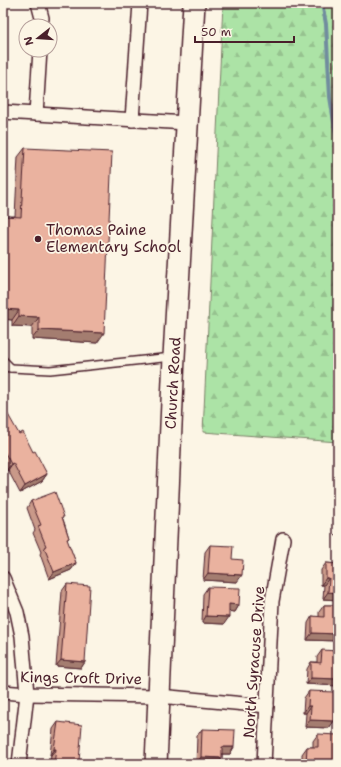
<svg xmlns="http://www.w3.org/2000/svg" width="341" height="767" font-family="'Shantell Sans',sans-serif">
<style>
.forest{fill:url(#forest-firs);stroke:#7b8168}
.lines{fill:none;stroke-linecap:round;stroke-linejoin:round}
.stream{stroke:#718d9e;stroke-width:4}
.lane-casing{stroke:#4a1f2b;stroke-width:10}
.street-casing{stroke:#4a1f2b;stroke-width:16}
.primary-casing{stroke:#4a1f2b;stroke-width:24}
.lane{stroke:#fcf5e5;stroke-width:7}
.street{stroke:#fcf5e5;stroke-width:13}
.primary{stroke:#fcf5e5;stroke-width:21}
.wall{fill:#c99989;stroke:#4a1f2b}
.shaded-wall{fill:#a47d6f;stroke:#4a1f2b}
.building{fill:#eab29f;stroke:#4a1f2b}
.poi-dot{fill:#4a1f2b;stroke:#fcf5e5;stroke-width:1.5}
.labels{text-anchor:middle;stroke-width:3.5;stroke-linejoin:round;paint-order:stroke}
.poi-label{font-size:15px;fill:#4a1f2b;stroke:#fcf5e5;text-anchor:start}
.street-label{font-size:15px;fill:#4a1f2b;stroke:#fcf5e5}
</style>
<defs>
<pattern id="forest-firs" width="22" height="20" patternUnits="userSpaceOnUse"><rect width="22" height="20" fill="#ace3a6"/><path d="M5 1l3.5 6h-7zM16 11l3.5 6h-7z" fill="#96c28f"/></pattern>
</defs>
<rect width="100%" height="100%" fill="#fcf5e5"/>
<filter id="ink" filterUnits="userSpaceOnUse"><feTurbulence type="fractalNoise" baseFrequency=".025" numOctaves="2"/><feDisplacementMap in="SourceGraphic" scale="8" xChannelSelector="R" yChannelSelector="G"/><feConvolveMatrix kernelMatrix="1 2 1 2 8 2 1 2 1" color-interpolation-filters="sRGB"/></filter>
<g filter="url(#ink)">
<polygon class="forest" points="223,3 338,3 338,442 203,432"/>
<g class="lines">
<polyline class="stream" points="322,3 326,24 330,97 337,141 338,177"/>
<defs>
<g id="lane">
<polyline points="3,360 11,368 3,367"/>
<polyline points="11,368 50,370 172,357"/>
</g>
<g id="street">
<polyline points="38,3 42,18 41,26"/>
<polyline points="3,112 187,123"/>
<polyline points="36,114 40,50"/>
<polyline points="132,120 140,3"/>
<polyline points="3,578 17,612 22,636 27,694 19,764"/>
<polyline points="3,692 27,694 159,696 267,706"/>
<polyline points="264,764 272,601 283,539"/>
</g>
<polyline id="primary" points="156,764 174,357 194,3"/>
</defs>
<use href="#lane" class="lane-casing"/>
<use href="#street" class="street-casing"/>
<use href="#primary" class="primary-casing"/>
<use href="#lane" class="lane"/>
<use href="#street" class="street"/>
<use href="#primary" class="primary"/>
</g>
<g class="wall">
<polygon points="25,148 97,343 32,339 32,327 12,326 12,320 3,319 3,216 15,216 18,157"/>
<polygon points="3,413 19,434 33,452 47,474 42,481 20,493 8,470 6,471 3,465"/>
<polygon points="31,501 63,519 69,538 67,540 76,563 71,570 49,579 40,554 41,552 33,533 35,530 27,508"/>
<polygon points="210,545 232,559 237,582 203,580 205,552"/>
<polygon points="326,563 338,564 338,600 323,599 324,585 321,585 321,570"/>
<polygon points="67,584 85,662 81,668 56,666 62,591"/>
<polygon points="208,587 239,605 235,612 229,611 224,624 202,623 203,594"/>
<polygon points="324,605 338,605 338,641 307,640 308,623 312,616 319,617 319,612"/>
<polygon points="322,650 338,686 306,684 307,669 311,662 317,662 317,657"/>
<polygon points="309,691 334,721 329,728 305,727 306,713 303,713 304,698"/>
<polygon points="58,722 79,761 83,764 50,764 51,755 50,755 53,729"/>
<polygon points="202,729 234,747 230,754 222,754 222,758 218,764 196,764 197,736"/>
<polygon points="318,734 338,764 302,764 302,754 307,747 313,747 313,741"/>
</g>
<g class="shaded-wall">
<polygon points="3,309 19,310 12,320 3,319"/>
<polygon points="19,316 39,317 32,327 12,326"/>
<polygon points="39,330 104,333 97,343 32,339"/>
<polygon points="13,463 8,470 6,471 11,464"/>
<polygon points="47,474 42,481 20,493 25,486"/>
<polygon points="338,532 338,536 335,535"/>
<polygon points="76,563 71,570 49,579 54,572"/>
<polygon points="208,573 242,575 237,582 203,580"/>
<polygon points="326,578 329,578 324,585 321,585"/>
<polygon points="328,592 338,593 338,600 323,599"/>
<polygon points="229,604 239,605 235,612 225,611"/>
<polygon points="206,616 229,617 224,624 202,623"/>
<polygon points="312,633 338,634 338,641 307,640"/>
<polygon points="61,660 85,662 81,668 56,666"/>
<polygon points="311,678 338,679 338,686 306,684"/>
<polygon points="308,706 311,706 306,713 303,713"/>
<polygon points="310,720 334,721 329,728 305,727"/>
<polygon points="222,747 234,747 230,754 217,754"/>
<polygon points="54,749 56,749 51,755 50,755"/>
<polygon points="201,757 222,758 218,764 196,764"/>
<polygon points="306,763 338,764 305,764"/>
</g>
<g class="building">
<polygon points="25,148 112,152 104,333 39,330 39,317 19,316 19,310 3,309 3,216 21,217"/>
<polygon points="6,411 19,434 23,432 33,452 35,451 47,474 25,486 13,463 11,464 3,449 3,413"/>
<polygon points="55,492 64,517 62,517 69,538 67,539 76,563 54,572 44,547 46,546 38,526 41,525 31,501"/>
<polygon points="210,545 233,546 232,559 243,560 242,575 208,573"/>
<polygon points="326,563 338,564 338,593 328,592 329,578 326,578"/>
<polygon points="67,584 90,586 85,662 61,660"/>
<polygon points="208,587 240,588 239,605 229,604 229,617 206,616"/>
<polygon points="324,605 338,605 338,634 312,633 312,616 324,617"/>
<polygon points="322,650 338,651 338,679 311,678 311,662 321,663"/>
<polygon points="309,691 335,692 334,721 310,720 311,706 308,706"/>
<polygon points="58,722 82,725 79,761 83,762 83,764 54,764 56,749 54,749"/>
<polygon points="202,729 235,730 234,747 222,747 222,758 201,757"/>
<polygon points="318,734 338,735 338,764 306,763 307,747 318,747"/>
</g>
</g>
<circle class="poi-dot" cx="38" cy="239" r="4"/>
<g class="labels">
<g class="poi-label">
<text x="46" y="235">Thomas Paine<tspan x="46" dy="17">Elementary School</tspan></text>
</g>
<g class="street-label">
<text transform="translate(173 383) rotate(-87)" y="5">Church Road</text>
<text transform="translate(254 662) rotate(-86)" y="5">North Syracuse Drive</text>
<text transform="translate(81 678) rotate(1)" y="5">Kings Croft Drive</text>
</g>
</g>
<rect width="341" height="767" fill="none" stroke="#fcf5e5" stroke-width="16"/>
<rect x="8" y="8" width="325" height="751" fill="none" stroke="#4a1f2b" stroke-width="1.5" filter="url(#ink)"/>
<g transform="translate(38 38) rotate(253)"><circle r="19" fill="#fcf5e5" stroke="#b59f9b"/>
<path d="M0-3L7 15L0 10L-7 15Z" fill="#4a1f2b"/>
<text y="-6" font-size="11" font-weight="bold" text-anchor="middle" fill="#4a1f2b">N</text>
</g>
<path d="M195 36v6h99v-6" fill="none" stroke="#4a1f2b" stroke-width="2"/>
<text x="201" y="36" font-size="12" fill="#4a1f2b" stroke="#fcf5e5" stroke-width="3" paint-order="stroke">50 m</text>
</svg>
